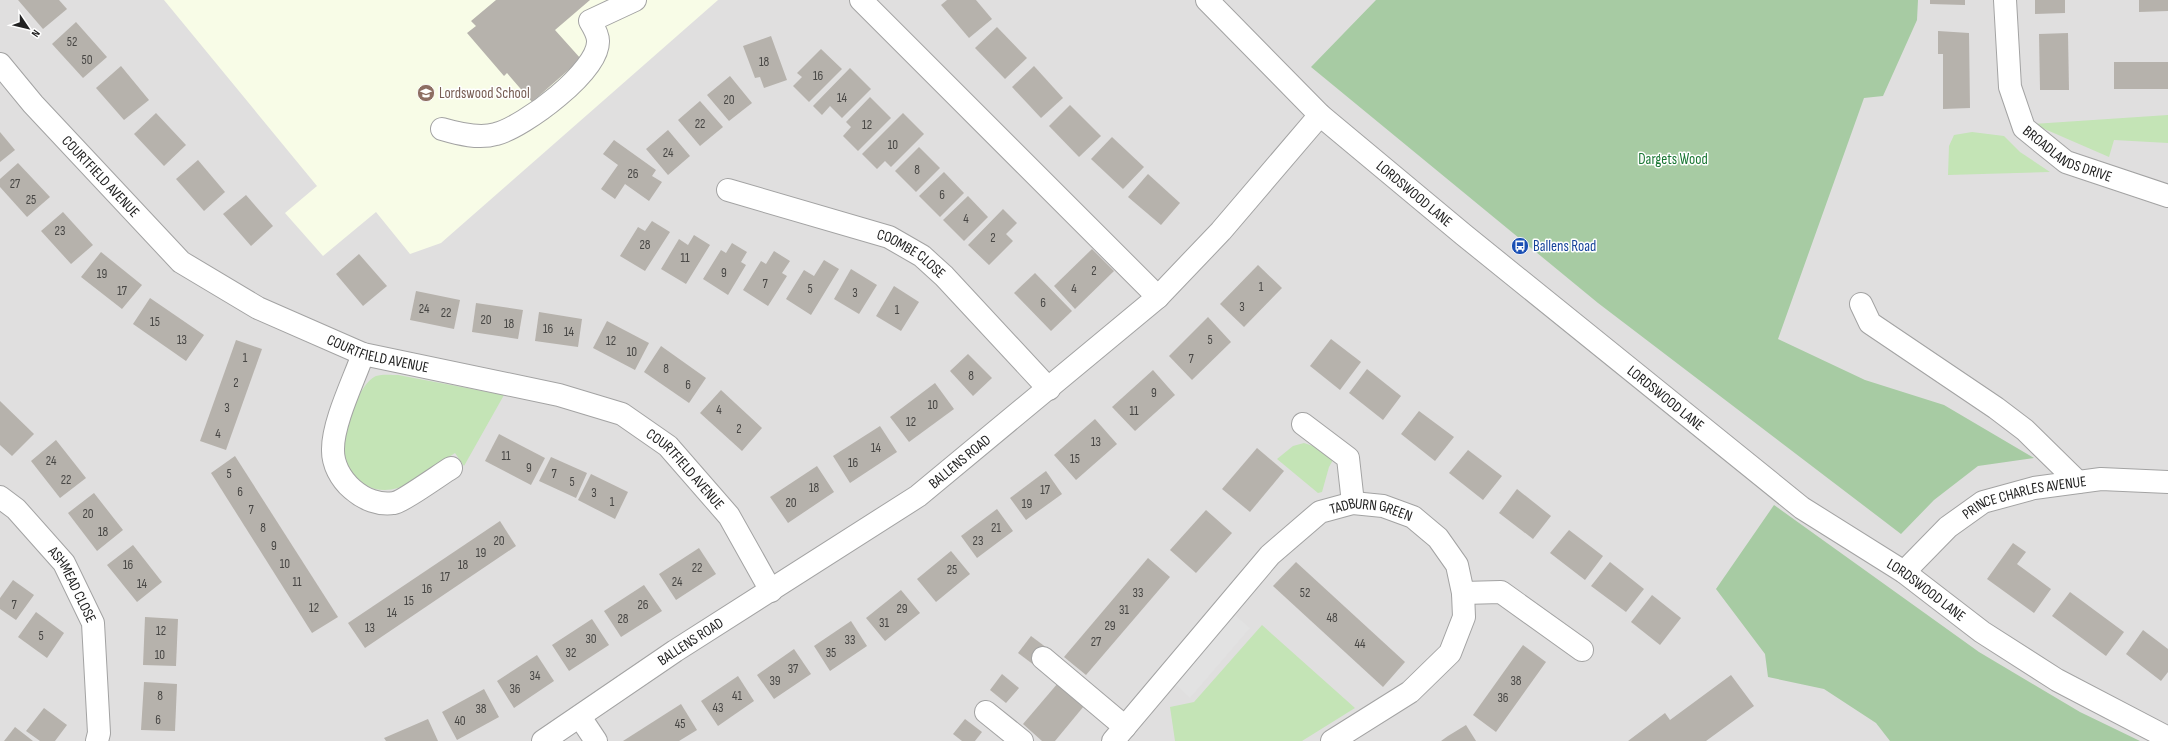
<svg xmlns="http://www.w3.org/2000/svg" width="2168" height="741" font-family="'Sofia Sans Condensed',sans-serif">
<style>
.residential{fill:#e0dfdf}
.education{fill:#f8fce7}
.grass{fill:#c4e4b6}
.forest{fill:#a7cba3}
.parking{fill:#e2e2e2}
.building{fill:#b6b2ac}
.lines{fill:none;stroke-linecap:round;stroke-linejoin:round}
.minor-casing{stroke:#a3a3a3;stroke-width:24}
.minor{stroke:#fff;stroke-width:22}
.labels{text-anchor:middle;stroke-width:3;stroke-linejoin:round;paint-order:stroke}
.number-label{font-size:13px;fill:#474644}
.education-label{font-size:15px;fill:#785e54;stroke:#fff;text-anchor:start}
.street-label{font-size:15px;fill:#222;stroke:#fff}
.park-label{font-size:15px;fill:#197633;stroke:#fff}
.transit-label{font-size:15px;fill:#164399;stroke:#fff;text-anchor:start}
</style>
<rect width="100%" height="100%" fill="#f1f0ea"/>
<rect class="residential" x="0" y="0" width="2168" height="741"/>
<polygon class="education" points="164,0 718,0 441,243 410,254 376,212 323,256 285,213 317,186"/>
<g class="grass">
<polygon points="2168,115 2168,143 2114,140 2109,157 2033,124"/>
<polygon points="1972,132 2004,136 2020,152 2050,172 1948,175 1949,146 1954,135"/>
<path d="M398,375L504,395L464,466L455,453C442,461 411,484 398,488C380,493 363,488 351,474C349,471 345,468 344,464C338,444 356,385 376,376C382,374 392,375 398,375Z"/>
<polygon points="1304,443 1313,446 1333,460 1329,467 1322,492 1318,493 1277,459 1293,446"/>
<polygon points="1262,625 1355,708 1302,741 1175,741 1170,707 1194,702"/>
</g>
<g class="forest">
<polygon points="1376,0 1918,0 1917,20 1883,96 1864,98 1778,339 1865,380 1944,405 2034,458 1978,466 1934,500 1901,534 1598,303 1311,67"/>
<polygon points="1774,505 1979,652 2080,712 2140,741 1890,741 1876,723 1824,689 1768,677 1765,654 1716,589"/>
</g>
<polygon class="parking" points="1235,615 1250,628 1190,698 1175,684"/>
<g class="building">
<polygon points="18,0 59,0 67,9 43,29"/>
<polygon points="496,0 590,0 555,30 581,59 532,102 507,73 504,76 467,33 476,26 471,21"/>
<polygon points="947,0 976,0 992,19 969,38 941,5"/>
<polygon points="1930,0 1965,0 1965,5 1930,4"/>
<polygon points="2035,0 2065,0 2065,13 2035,14"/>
<polygon points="2139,0 2168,0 2168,11 2139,12"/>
<polygon points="76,22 107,57 83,78 52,44"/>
<polygon points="997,27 1027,58 1005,79 975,48"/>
<polygon points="1938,31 1969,33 1970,108 1943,109 1943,54 1938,54"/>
<polygon points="2068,33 2069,90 2040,90 2039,34"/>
<polygon points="771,36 787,80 764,88 760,77 755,78 743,46"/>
<polygon points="821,49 842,69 809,102 793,86 802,77 797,73"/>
<rect x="2114" y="62" width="54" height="27"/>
<polygon points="121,66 149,100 124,120 96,88"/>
<polygon points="1034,66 1063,98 1041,118 1012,87"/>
<polygon points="850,68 871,89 842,118 830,106 822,115 813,106"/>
<polygon points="730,76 752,103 729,121 707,95"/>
<polygon points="870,97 891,118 858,151 843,136 851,127 846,122"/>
<polygon points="700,101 723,127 700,146 678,120"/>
<polygon points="1070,105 1101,136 1079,157 1049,126"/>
<polygon points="156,113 186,145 164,166 134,134"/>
<polygon points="903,113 924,134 891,167 885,161 877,169 862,154"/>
<polygon points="668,130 690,156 668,175 646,149"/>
<polygon points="0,132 15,150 0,162"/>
<polygon points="1112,137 1144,167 1123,189 1091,159"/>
<polygon points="614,140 656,170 652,176 662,182 649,201 625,184 615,199 601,189 618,165 603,154"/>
<polygon points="919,147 940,168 916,192 895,171"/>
<polygon points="198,160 225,192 204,211 176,179"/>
<polygon points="18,163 50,197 27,217 0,187 0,179"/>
<polygon points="944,172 964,193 940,217 919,196"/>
<polygon points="1148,174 1180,203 1161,225 1128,197"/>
<polygon points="246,195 273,226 251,246 223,214"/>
<polygon points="968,196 988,217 964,241 943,220"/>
<polygon points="1003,209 1017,223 1006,234 1013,241 989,265 968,245"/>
<polygon points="63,212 93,245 71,264 41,231"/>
<polygon points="652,221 670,232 645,271 620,256 638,227 645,231"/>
<polygon points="694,235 710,245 686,284 661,269 679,239 688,245"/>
<polygon points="732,243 747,252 741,262 746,265 728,295 703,279 721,250 726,253"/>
<polygon points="1092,249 1114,271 1075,309 1054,286"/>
<polygon points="774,251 790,261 782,273 787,276 768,306 743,290 761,261 766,264"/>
<polygon points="101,252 142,285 122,309 81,277"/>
<polygon points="359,254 387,286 363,306 336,274"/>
<polygon points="824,260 839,269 811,315 786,299 804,270 814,276"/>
<polygon points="1258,265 1282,288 1244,327 1220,304"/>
<polygon points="851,269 877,285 859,314 834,299"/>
<polygon points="1035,273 1072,311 1051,331 1014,293"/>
<polygon points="894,286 919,302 901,331 876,316"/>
<polygon points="416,291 460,300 454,329 410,320"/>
<polygon points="150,298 204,335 186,361 133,324"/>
<polygon points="476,303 523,310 518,339 472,332"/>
<polygon points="539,312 582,319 578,347 535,341"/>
<polygon points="1208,317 1231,342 1192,380 1169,356"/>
<polygon points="607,321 649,343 635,370 593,348"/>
<polygon points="1331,339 1361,362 1340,390 1310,366"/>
<polygon points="236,340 262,349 226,450 200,441"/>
<polygon points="661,346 706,378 689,403 644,372"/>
<polygon points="968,354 992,378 973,396 950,371"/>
<polygon points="1367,369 1401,396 1383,420 1349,393"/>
<polygon points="1153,370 1175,395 1135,431 1112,407"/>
<polygon points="935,383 954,409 909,442 890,417"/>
<polygon points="721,390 762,428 742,451 700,413"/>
<polygon points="0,401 34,434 12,456 0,445"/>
<polygon points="1419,411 1454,437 1435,461 1401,434"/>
<polygon points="1095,419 1117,444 1076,480 1054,455"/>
<polygon points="880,426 897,452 850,483 833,456"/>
<polygon points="499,434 545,458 531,485 485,461"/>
<polygon points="56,440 86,478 60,498 31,461"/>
<polygon points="1257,448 1284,471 1250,512 1222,489"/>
<polygon points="1468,450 1502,476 1483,500 1449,473"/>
<polygon points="235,456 338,617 312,633 211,473"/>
<polygon points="551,457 587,473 576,498 539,481"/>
<polygon points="817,466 834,492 788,523 770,497"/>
<polygon points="1046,471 1062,494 1026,520 1010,498"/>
<polygon points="591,474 628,492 615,519 578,500"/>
<polygon points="1517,489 1551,516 1533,539 1499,513"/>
<polygon points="94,493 123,530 97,551 68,513"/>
<polygon points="997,509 1013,531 977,558 961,536"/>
<polygon points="1206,510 1232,533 1196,573 1170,550"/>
<polygon points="500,521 516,546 365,648 348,623"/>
<polygon points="1569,530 1603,556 1585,580 1550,553"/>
<polygon points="2013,543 2026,552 2017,564 2051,589 2034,613 1987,579"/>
<polygon points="133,545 162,582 137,602 107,565"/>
<polygon points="699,548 716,574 676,600 659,574"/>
<polygon points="951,551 970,574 936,602 917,579"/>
<polygon points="1148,558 1170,577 1086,675 1064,657"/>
<polygon points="1296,562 1405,662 1383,687 1273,586"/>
<polygon points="1610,562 1644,589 1626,612 1591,586"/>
<polygon points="13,580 34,595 16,620 0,609 0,598"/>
<polygon points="644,585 662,611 621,637 604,611"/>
<polygon points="901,590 920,613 885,641 866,618"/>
<polygon points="2070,592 2124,632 2106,656 2052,616"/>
<polygon points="1652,595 1681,618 1660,645 1631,622"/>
<polygon points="36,612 64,633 47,658 18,637"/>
<polygon points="145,617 178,619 176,666 143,665"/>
<polygon points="592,619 609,645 569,671 552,645"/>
<polygon points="851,621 867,646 830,671 814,646"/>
<polygon points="2143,630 2168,649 2168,672 2161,681 2126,654"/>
<polygon points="1031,636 1047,648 1034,665 1018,653"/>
<polygon points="1523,645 1546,662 1496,732 1473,715"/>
<polygon points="794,649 811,674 774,699 757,675"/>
<polygon points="537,655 554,681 514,708 497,681"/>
<polygon points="1002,674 1019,688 1006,703 990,690"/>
<polygon points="1731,675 1754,706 1706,741 1628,741 1665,713 1670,720"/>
<polygon points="738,676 754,701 718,726 701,701"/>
<polygon points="144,682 177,684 175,731 141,730"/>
<polygon points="1058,683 1084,706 1055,741 1042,741 1023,724"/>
<polygon points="484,689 499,717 457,740 442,712"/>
<polygon points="681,704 697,730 679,741 623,741"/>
<polygon points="44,708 67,725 55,741 40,741 26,731"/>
<polygon points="428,719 438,741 386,741 384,738"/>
<polygon points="965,719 982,732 975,741 962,741 953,734"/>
<polygon points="1466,725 1476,741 1441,741 1448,736"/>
<polygon points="15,727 33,741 4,741"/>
</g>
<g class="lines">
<defs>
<g id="minor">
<polyline points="861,0 1158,297"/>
<path id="s1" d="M1207,0L1320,115L1464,235L1802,508L1904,572L1982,632L2057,680L2168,738"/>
<path id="s2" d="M2005,0L2010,87L2024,128L2066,162L2168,196"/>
<path id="s3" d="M0,64L33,104L181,262L258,308L363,354L559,395L622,414L668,446L729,516L771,591"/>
<path d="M442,129C459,134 479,139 496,134C524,127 599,71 598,41C598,35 593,26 590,21L635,0"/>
<path id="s4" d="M728,190L889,237L922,256L944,276L1049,389"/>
<polyline points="1861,304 1870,323 1996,408 2025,430 2078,482"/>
<path d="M363,354C354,380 333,422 333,449C332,479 365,508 394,503C402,502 441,474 451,468"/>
<polyline points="1303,424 1348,458 1353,503"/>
<path id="s5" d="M0,497L16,509L64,563L93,623L99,733L97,741"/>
<path id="s6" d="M1904,572L1948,527L1983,502L2034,488L2101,479L2168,482"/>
<polyline points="1463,593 1501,592 1582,650"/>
<polyline points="1043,658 1125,727"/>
<polyline points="986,712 1022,741"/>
<polyline points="580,717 596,741"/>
<path id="s7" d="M543,741L675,651L918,496L1158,297L1221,231L1320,115"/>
<path id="s8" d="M1113,741L1270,555L1320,512L1353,503L1383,506L1413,517L1438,538L1457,565L1463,593L1464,617L1450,653L1410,692L1332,741"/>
</g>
</defs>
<use href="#minor" class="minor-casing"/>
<use href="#minor" class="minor"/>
</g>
<defs>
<symbol id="school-disc" viewBox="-11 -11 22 22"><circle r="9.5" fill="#8d6e63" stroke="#fff"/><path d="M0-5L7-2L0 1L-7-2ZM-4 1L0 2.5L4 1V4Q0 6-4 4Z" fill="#fff"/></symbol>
<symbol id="bus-disc" viewBox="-11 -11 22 22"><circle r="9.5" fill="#1a4fb4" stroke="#fff"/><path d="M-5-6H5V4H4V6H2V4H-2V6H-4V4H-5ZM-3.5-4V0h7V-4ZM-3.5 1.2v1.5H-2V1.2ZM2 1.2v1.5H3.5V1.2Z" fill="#fff"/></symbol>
</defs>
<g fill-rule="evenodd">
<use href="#school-disc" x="416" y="83" width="20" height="20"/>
<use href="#bus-disc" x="1510" y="236" width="20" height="20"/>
</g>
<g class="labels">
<g class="number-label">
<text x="72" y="46">52</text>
<text x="87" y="64">50</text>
<text x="764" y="66">18</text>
<text x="818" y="80">16</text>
<text x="842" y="102">14</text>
<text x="729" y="104">20</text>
<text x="700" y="128">22</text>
<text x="867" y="129">12</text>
<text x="893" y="149">10</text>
<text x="668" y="157">24</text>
<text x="917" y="174">8</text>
<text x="633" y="178">26</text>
<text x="15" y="188">27</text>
<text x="942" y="199">6</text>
<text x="31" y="204">25</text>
<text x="966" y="223">4</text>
<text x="60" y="235">23</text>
<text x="993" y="242">2</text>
<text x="645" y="249">28</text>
<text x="685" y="262">11</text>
<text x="1094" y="275">2</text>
<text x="724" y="277">9</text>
<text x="102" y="278">19</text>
<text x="765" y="288">7</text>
<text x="1261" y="291">1</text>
<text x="810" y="293">5</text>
<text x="1074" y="293">4</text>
<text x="122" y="295">17</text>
<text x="855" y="297">3</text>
<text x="1043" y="307">6</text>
<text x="1242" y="311">3</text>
<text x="424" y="313">24</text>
<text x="897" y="314">1</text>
<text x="446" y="317">22</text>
<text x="486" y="324">20</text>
<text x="155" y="326">15</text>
<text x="509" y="328">18</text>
<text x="548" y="333">16</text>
<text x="569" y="336">14</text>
<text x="182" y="344">13</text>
<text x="1210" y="344">5</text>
<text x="611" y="345">12</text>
<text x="632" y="356">10</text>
<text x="245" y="362">1</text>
<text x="1191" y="363">7</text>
<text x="666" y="373">8</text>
<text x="971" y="380">8</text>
<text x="236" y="387">2</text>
<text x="688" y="389">6</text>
<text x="1154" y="397">9</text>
<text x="933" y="409">10</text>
<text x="227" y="412">3</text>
<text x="719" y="414">4</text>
<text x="1134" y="415">11</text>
<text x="911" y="426">12</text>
<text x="739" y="433">2</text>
<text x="218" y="438">4</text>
<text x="1096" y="446">13</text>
<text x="876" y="452">14</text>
<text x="506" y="460">11</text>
<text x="1075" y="463">15</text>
<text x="51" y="465">24</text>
<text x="853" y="467">16</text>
<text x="529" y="472">9</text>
<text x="229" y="478">5</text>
<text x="554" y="478">7</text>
<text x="66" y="484">22</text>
<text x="572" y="486">5</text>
<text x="814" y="492">18</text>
<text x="1045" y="494">17</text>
<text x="240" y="496">6</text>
<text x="594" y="497">3</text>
<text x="612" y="506">1</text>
<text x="791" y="507">20</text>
<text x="1027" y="508">19</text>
<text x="251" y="514">7</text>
<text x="88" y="518">20</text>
<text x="263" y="532">8</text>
<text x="996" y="532">21</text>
<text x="103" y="536">18</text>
<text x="499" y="545">20</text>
<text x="978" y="545">23</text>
<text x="274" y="550">9</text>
<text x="481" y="557">19</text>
<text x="285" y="568">10</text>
<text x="128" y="569">16</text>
<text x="463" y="569">18</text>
<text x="697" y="572">22</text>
<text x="952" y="574">25</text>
<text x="445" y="581">17</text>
<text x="297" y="586">11</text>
<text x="677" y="586">24</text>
<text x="142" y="588">14</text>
<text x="427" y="593">16</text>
<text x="1138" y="597">33</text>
<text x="1305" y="597">52</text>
<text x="409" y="605">15</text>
<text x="14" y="609">7</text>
<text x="643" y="609">26</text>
<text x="314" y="612">12</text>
<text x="902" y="613">29</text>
<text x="1124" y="614">31</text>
<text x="392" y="617">14</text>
<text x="1332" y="622">48</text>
<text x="623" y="623">28</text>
<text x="884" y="627">31</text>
<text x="1110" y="630">29</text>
<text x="370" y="632">13</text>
<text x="161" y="635">12</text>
<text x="41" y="640">5</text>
<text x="591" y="643">30</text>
<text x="850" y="644">33</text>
<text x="1096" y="646">27</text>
<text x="1360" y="648">44</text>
<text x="571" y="657">32</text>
<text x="831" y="657">35</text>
<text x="160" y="659">10</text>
<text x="793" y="673">37</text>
<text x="535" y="680">34</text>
<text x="775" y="685">39</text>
<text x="1516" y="685">38</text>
<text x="515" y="693">36</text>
<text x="160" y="700">8</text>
<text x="737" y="700">41</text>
<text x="1503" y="702">36</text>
<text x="718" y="712">43</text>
<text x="481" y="713">38</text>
<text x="158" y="724">6</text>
<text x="460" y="725">40</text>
<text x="680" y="728">45</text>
</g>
<g class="education-label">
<text x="439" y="98">Lordswood School</text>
</g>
<g class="street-label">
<text dy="5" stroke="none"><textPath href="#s2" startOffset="182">BROADLANDS DRIVE</textPath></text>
<text dy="5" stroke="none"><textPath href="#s3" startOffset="151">COURTFIELD AVENUE</textPath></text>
<text dy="5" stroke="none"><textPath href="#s1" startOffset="284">LORDSWOOD LANE</textPath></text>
<text dy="5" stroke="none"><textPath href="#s4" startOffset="195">COOMBE CLOSE</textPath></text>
<text dy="5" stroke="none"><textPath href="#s3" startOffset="487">COURTFIELD AVENUE</textPath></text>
<text dy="5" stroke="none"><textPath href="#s1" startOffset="608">LORDSWOOD LANE</textPath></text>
<text dy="5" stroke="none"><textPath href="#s7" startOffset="502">BALLENS ROAD</textPath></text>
<text dy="5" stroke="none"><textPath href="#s3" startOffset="823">COURTFIELD AVENUE</textPath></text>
<text dy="5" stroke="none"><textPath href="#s6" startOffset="147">PRINCE CHARLES AVENUE</textPath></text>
<text dy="5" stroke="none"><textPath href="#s8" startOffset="362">TADBURN GREEN</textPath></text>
<text dy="5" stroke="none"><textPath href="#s5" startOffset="115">ASHMEAD CLOSE</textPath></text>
<text dy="5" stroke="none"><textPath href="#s1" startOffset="932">LORDSWOOD LANE</textPath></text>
<text dy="5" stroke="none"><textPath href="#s7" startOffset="178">BALLENS ROAD</textPath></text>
</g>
<g class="park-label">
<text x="1673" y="164">Dargets Wood</text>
</g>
<g class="transit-label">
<text x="1533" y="251">Ballens Road</text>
</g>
</g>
<g transform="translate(28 28) rotate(125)" stroke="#ffffff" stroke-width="3" paint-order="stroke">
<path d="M0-3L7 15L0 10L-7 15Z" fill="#222222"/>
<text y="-6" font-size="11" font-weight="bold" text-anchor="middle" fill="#222222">N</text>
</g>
</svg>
